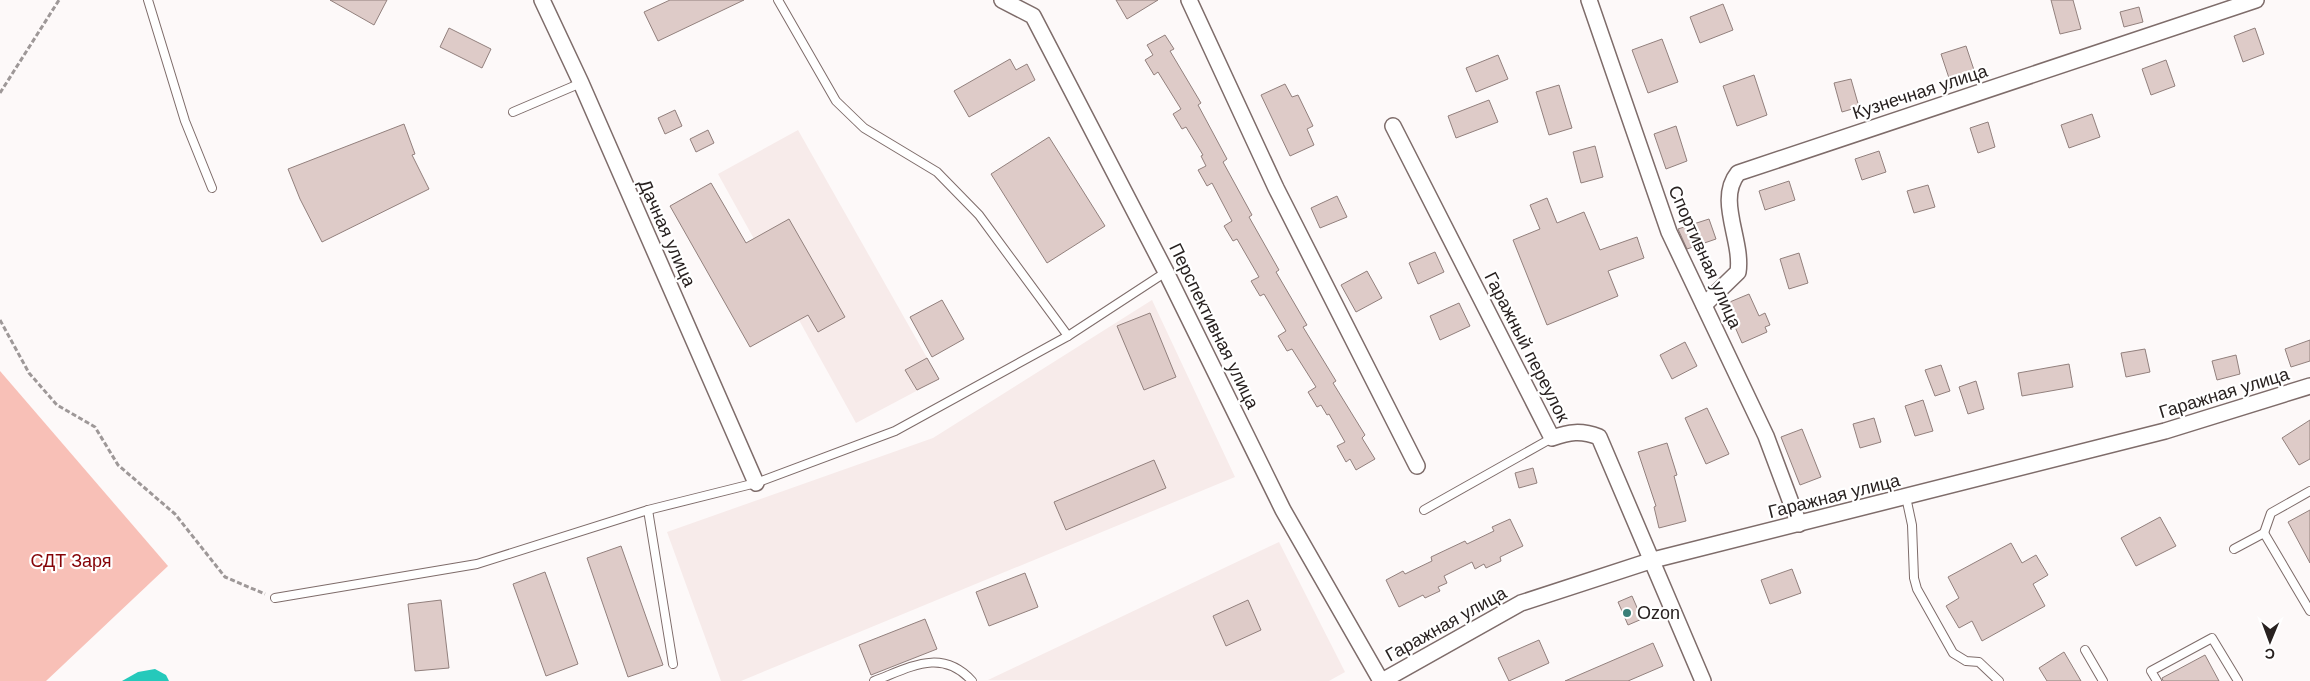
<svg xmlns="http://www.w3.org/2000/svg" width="2310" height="681" font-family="Arial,sans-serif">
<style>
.built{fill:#f7ebea}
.green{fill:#f8c0b7}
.water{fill:#25c9bb}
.building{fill:#decbc8;stroke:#92807d}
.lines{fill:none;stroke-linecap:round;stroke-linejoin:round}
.service-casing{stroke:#7e6c6a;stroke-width:10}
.minor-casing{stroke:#7e6c6a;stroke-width:18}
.path{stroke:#9e9898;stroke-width:3;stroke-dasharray:5 2.5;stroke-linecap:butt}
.service{stroke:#fff;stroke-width:8}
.minor{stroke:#fff;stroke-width:15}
.poi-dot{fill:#397f78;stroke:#fff;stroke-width:2}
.labels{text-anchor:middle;stroke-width:4.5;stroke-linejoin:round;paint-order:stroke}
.street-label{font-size:18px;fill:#282120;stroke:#fff}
.park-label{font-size:18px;fill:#850307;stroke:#fff}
.poi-label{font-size:18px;fill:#282120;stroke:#fff;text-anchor:start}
</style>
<rect width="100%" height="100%" fill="#fdf9f9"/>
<g class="built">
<polygon points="798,130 939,379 856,423 718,174"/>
<polygon points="1152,300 1235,477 741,681 721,681 667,532 933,438"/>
<polygon points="1279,542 1345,672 1329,681 988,680"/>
</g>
<polygon class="green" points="0,371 168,566 46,681 0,681"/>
<polygon class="water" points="155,669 166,675 169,681 122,681 138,672"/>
<g class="building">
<polygon points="330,0 387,0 374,25"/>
<polygon points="670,0 744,0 658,41 644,12"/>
<polygon points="1116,0 1158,0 1127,19"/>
<polygon points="2051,0 2073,0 2081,29 2060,34"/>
<polygon points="1723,4 1733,30 1700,43 1690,17"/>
<polygon points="2139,7 2143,22 2124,27 2120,12"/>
<polygon points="449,28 491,49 482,68 440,47"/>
<polygon points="2255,28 2264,54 2243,62 2234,36"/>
<polygon points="1165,35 1174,49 1170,51 1201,103 1198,105 1227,159 1223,162 1252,215 1249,217 1279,270 1276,272 1307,325 1303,327 1336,381 1333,383 1365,435 1362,438 1375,459 1356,470 1350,459 1346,462 1337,446 1345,442 1329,414 1327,415 1321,405 1317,407 1308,392 1316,387 1292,349 1287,351 1278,336 1286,331 1264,294 1260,296 1251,281 1259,277 1237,239 1233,241 1224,226 1232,221 1212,183 1207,186 1198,170 1206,166 1201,156 1203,155 1186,127 1182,129 1173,114 1181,109 1158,72 1154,75 1145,60 1153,55 1147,45"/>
<polygon points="1662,39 1678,82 1648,93 1632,50"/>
<polygon points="1966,46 1975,73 1950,81 1941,54"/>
<polygon points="1498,55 1508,79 1476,92 1466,68"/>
<polygon points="1010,59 1016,70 1027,64 1035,80 969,117 954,91"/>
<polygon points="2166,60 2175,86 2151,95 2142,69"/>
<polygon points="1754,75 1767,115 1737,126 1723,86"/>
<polygon points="1851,79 1859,107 1842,112 1834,83"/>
<polygon points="1285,84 1292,97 1298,95 1313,126 1307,129 1314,145 1290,156 1261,95"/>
<polygon points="1559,85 1572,128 1549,135 1536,92"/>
<polygon points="1489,100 1498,122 1456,138 1448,116"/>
<polygon points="675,110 682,126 665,134 658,118"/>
<polygon points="2092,114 2100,137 2069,148 2061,125"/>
<polygon points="1988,122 1995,147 1978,153 1970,128"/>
<polygon points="404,124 415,154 412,155 429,189 322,242 300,199 288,169"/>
<polygon points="1676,126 1687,161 1666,169 1654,134"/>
<polygon points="708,130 714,143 696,152 690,139"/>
<polygon points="1049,137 1105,226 1047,263 991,174"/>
<polygon points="1595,146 1603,177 1581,183 1573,152"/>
<polygon points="1879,151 1886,172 1862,180 1855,159"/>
<polygon points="1789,181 1795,200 1765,210 1759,191"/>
<polygon points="711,183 746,243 789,219 845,317 818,332 808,315 750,347 670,206"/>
<polygon points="1928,185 1935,207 1914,213 1907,191"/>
<polygon points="1337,196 1347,217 1320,228 1311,208"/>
<polygon points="1547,198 1557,223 1584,212 1600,250 1637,237 1644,258 1608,271 1618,296 1547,325 1513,240 1540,229 1530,205"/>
<polygon points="1709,219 1716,239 1687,249 1678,229"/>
<polygon points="1435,252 1444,272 1418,284 1409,263"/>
<polygon points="1799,253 1808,283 1789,289 1780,259"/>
<polygon points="1367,271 1382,298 1356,312 1341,285"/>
<polygon points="1749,294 1759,316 1765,313 1770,325 1765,327 1767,332 1742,343 1725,304"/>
<polygon points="942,300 964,339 932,357 910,317"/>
<polygon points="1459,303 1470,326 1440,340 1430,316"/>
<polygon points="1150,313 1176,377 1144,390 1117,326"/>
<polygon points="2310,340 2310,361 2291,367 2285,349"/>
<polygon points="1685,342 1697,366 1672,379 1660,355"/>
<polygon points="2145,349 2150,372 2126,377 2121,353"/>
<polygon points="2236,355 2240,374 2217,380 2212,361"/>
<polygon points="927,358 939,379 917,390 905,370"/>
<polygon points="2069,364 2073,387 2022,396 2018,373"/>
<polygon points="1941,365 1950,391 1935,396 1925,370"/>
<polygon points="1976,381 1984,409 1968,414 1959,387"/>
<polygon points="1923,400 1933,431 1915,436 1905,406"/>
<polygon points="1707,408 1729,454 1706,464 1685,418"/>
<polygon points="1874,418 1881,442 1860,448 1853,424"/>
<polygon points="2310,420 2310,459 2299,465 2282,438"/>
<polygon points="1802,429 1821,477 1800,485 1781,437"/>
<polygon points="1667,443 1677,475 1674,476 1686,521 1659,528 1654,507 1656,506 1638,452"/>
<polygon points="1154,460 1166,488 1066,530 1054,502"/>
<polygon points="1533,468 1537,483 1519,488 1515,473"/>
<polygon points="2310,510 2310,563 2288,522"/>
<polygon points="2160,517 2176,546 2136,566 2121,538"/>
<polygon points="1510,519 1523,546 1500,557 1501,561 1486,568 1484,564 1475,569 1472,562 1444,576 1447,583 1438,587 1440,591 1425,598 1423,595 1399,607 1386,580 1403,571 1405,574 1432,561 1431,557 1465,541 1467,544 1494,531 1492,527"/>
<polygon points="2011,543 2022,563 2036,555 2048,575 2033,584 2045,606 1982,641 1972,621 1959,628 1946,606 1959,598 1948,577"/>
<polygon points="621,546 663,665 628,677 587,558"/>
<polygon points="1792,569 1801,593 1770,604 1761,580"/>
<polygon points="545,572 578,664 546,676 513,584"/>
<polygon points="1025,573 1038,607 989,626 976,592"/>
<polygon points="1632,596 1642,619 1628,625 1618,602"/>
<polygon points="441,600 449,668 415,671 408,604"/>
<polygon points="1248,600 1261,630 1226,646 1213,616"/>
<polygon points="925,619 937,649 871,675 859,645"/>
<polygon points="1539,640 1549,663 1509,681 1498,658"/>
<polygon points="1653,643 1663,666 1628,681 1565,681"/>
<polygon points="2064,652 2081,681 2047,681 2039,668"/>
<polygon points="2205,655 2219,681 2163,681 2162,678"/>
</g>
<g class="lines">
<defs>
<g id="service">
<polyline points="148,0 185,121 212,188"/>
<polyline points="778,0 836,101 864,128 937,172 979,215 1068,336"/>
<polyline points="513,112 581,83"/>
<polyline points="1906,497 1912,525 1914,578 1917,589 1953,653 1966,661 1979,662 1999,681"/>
<polyline points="648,510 673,664"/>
<polyline points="1424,510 1552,438"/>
<polyline points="2264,533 2271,513 2310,491"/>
<polyline points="2234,549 2264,533 2310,611"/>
<polyline points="275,598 477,564 648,510 756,483 895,431 1068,336 1166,272"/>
<polyline points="2085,650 2103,681"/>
<path d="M874,681C909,668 941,647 972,681"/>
<polyline points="2157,681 2151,671 2212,638 2238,681"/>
</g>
<g id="minor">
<polyline points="542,0 581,83 756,483"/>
<polyline points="1002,0 1033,16 1166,272 1283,510 1381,681"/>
<polyline points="1189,0 1276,188 1417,466"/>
<polyline points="1589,0 1669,232 1766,436 1799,524"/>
<path d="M1393,126L1552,438C1569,432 1581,430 1599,437L1703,681"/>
<path d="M1704,305L1738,272C1743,240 1716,200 1738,173L2256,0"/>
<polyline points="1382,681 1521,603 1653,560 2165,431 2310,386"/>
</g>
</defs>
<use href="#service" class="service-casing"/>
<use href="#minor" class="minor-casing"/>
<g class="path">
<polyline points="0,93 59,0"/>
<polyline points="0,320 29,373 57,405 95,427 118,465 175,514 225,577 265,594"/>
</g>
<use href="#service" class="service"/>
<use href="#minor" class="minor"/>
</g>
<circle class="poi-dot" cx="1627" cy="613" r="5"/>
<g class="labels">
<g class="street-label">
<text transform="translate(1920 92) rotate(-18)" y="6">Кузнечная улица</text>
<text transform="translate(667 233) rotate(66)" y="6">Дачная улица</text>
<text transform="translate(1705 257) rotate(66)" y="6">Спортивная улица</text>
<text transform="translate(1214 326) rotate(64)" y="6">Перспективная улица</text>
<text transform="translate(1527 347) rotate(63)" y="6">Гаражный переулок</text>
<text transform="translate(2224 393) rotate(-17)" y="6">Гаражная улица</text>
<text transform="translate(1834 496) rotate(-14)" y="6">Гаражная улица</text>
<text transform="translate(1446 624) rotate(-29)" y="6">Гаражная улица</text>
</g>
<g class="park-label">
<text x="71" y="567">СДТ Заря</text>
</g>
<g class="poi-label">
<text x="1637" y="619">Ozon</text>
</g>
</g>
<g transform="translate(2270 641) rotate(181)" stroke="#ffffff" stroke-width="4" paint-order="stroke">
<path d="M0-4L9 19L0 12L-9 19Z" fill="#282120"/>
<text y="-8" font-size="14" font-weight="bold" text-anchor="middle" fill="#282120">С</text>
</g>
</svg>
